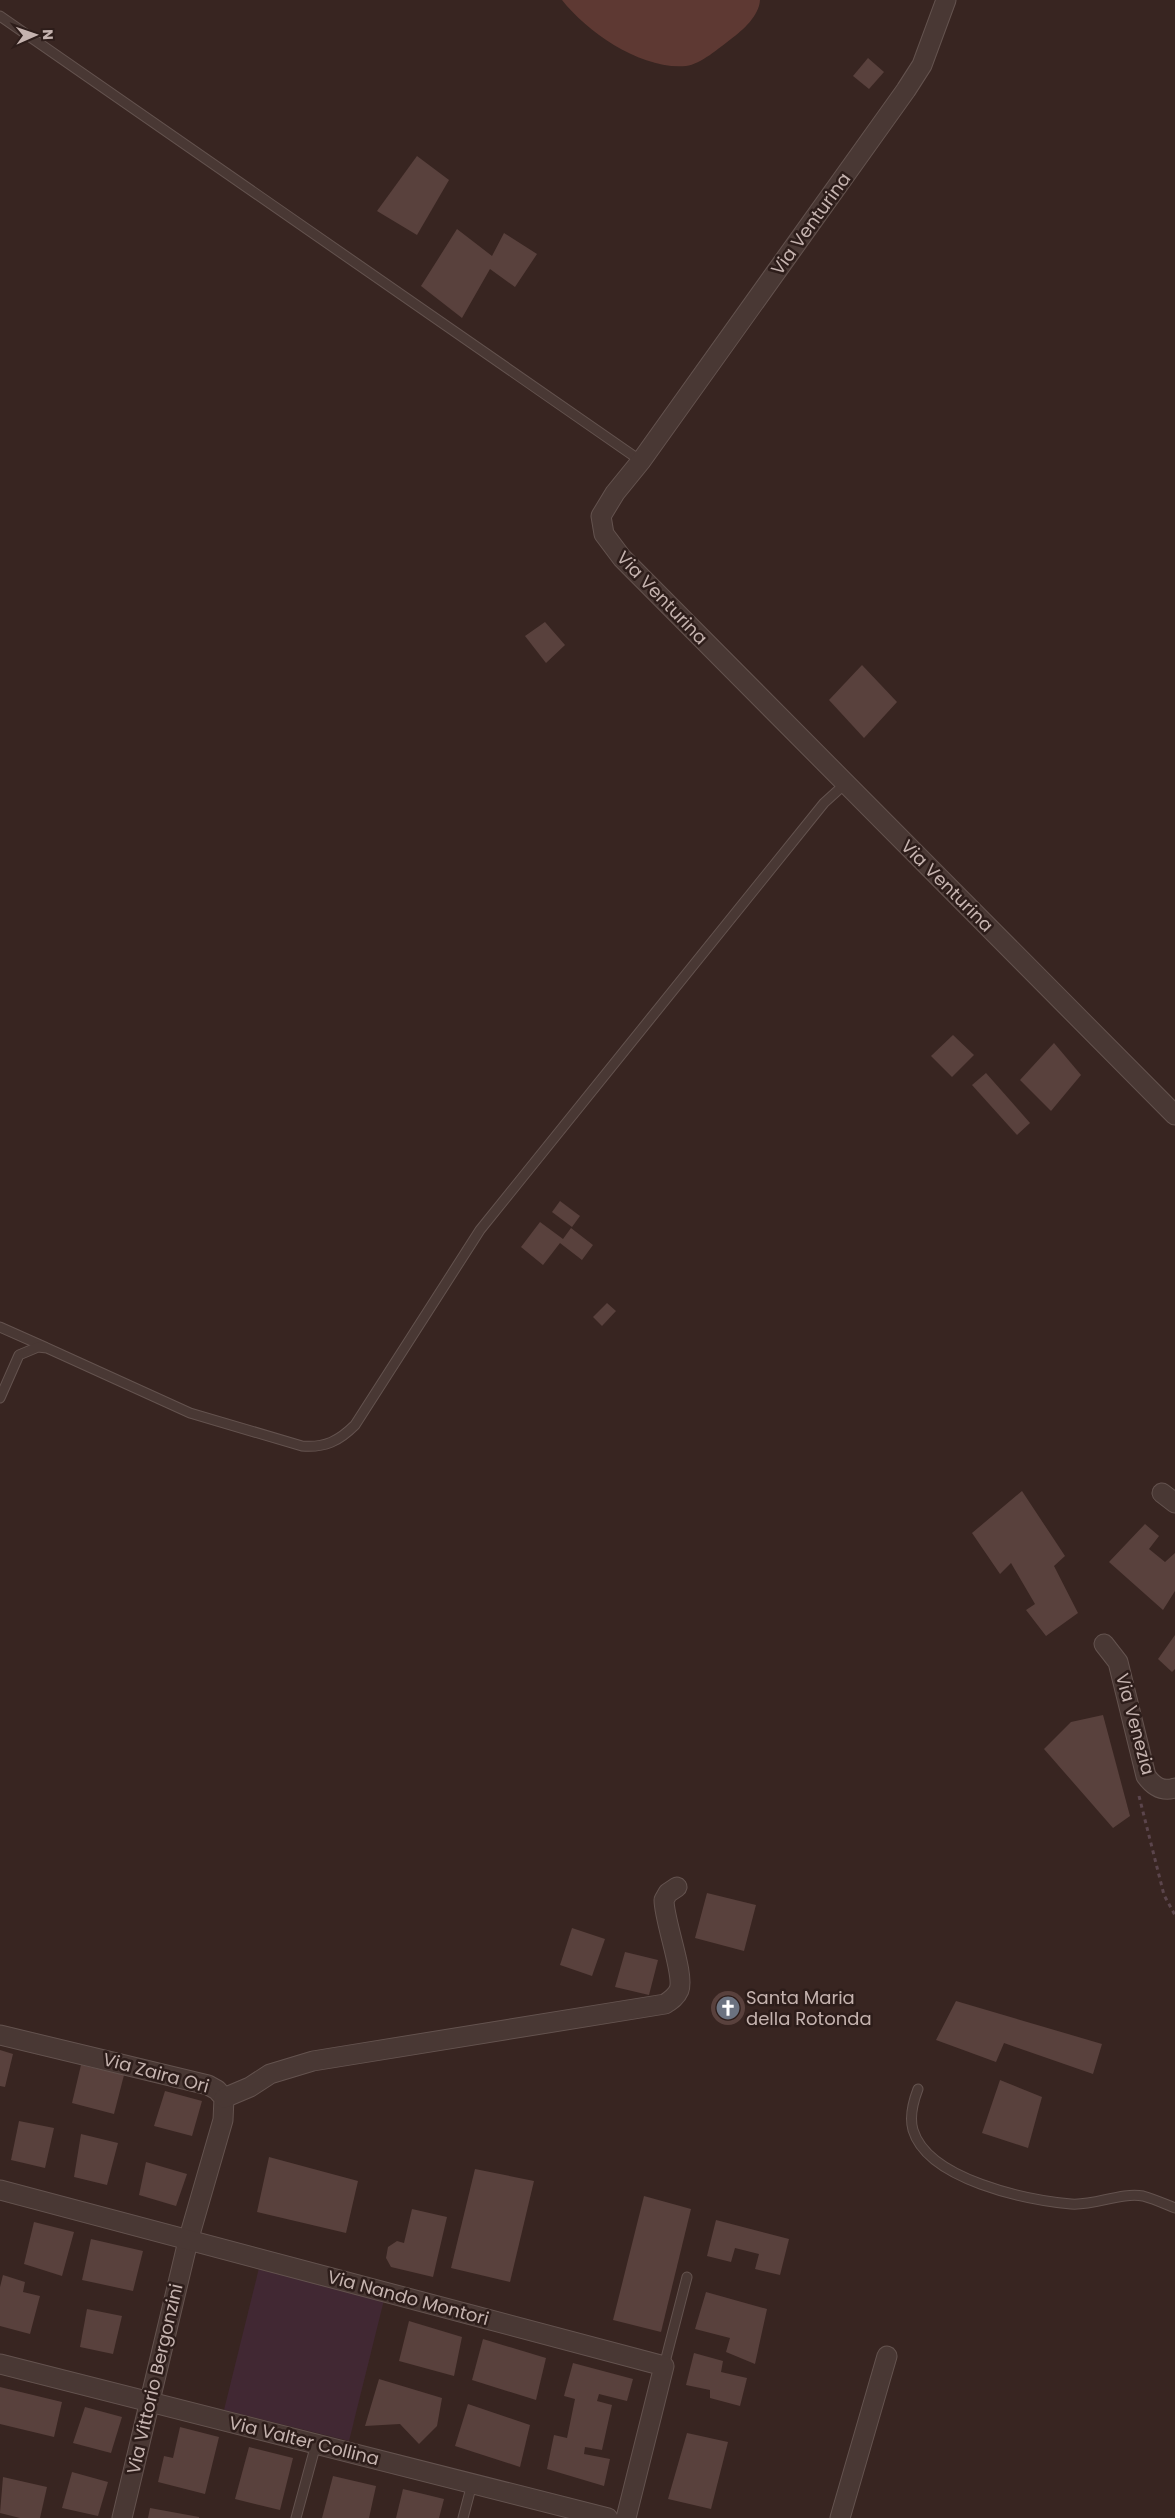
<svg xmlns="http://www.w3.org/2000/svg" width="1175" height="2518" font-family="Poppins,sans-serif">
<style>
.green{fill:#412833}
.water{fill:#5e3933}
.building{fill:#59413d}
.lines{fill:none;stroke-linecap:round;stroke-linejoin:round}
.lane-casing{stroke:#64534f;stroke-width:11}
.street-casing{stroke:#64534f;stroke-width:21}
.path{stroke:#5b454c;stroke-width:3;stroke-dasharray:4 4;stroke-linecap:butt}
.lane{stroke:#493834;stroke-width:9}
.street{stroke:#493834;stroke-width:19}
.labels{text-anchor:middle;stroke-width:5;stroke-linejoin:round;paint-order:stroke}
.street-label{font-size:18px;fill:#c5b3af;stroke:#2d1d1a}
.poi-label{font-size:18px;fill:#c5b3af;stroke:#2d1d1a;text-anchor:start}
</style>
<rect width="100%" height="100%" fill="#382521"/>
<polygon class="green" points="259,2268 384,2300 349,2441 224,2410"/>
<path class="water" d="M562,0H760C759,16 743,30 731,39C719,48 701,64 686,66C642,70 588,33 562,0Z"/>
<g class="building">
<polygon points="868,58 884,72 869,89 853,76"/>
<polygon points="417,156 449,180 417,235 377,211"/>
<polygon points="457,229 492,256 504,233 537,254 515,287 490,269 462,318 421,286"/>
<polygon points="545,622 565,645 546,663 525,636"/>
<polygon points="862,665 897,702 864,738 829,700"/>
<polygon points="953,1035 974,1055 952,1077 931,1056"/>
<polygon points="1054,1043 1081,1075 1051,1111 1020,1080"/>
<polygon points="986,1073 1030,1123 1017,1135 972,1085"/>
<polygon points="560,1201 580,1216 572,1227 552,1212"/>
<polygon points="540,1222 563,1239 571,1228 593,1245 582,1260 560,1243 543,1265 521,1247"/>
<polygon points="607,1303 616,1311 602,1326 593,1317"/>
<polygon points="1022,1491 1065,1556 1054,1566 1078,1613 1046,1636 1026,1610 1035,1604 1011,1563 1000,1574 972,1533"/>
<polygon points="1145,1524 1159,1536 1149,1549 1165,1562 1175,1553 1175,1591 1163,1610 1109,1562"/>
<polygon points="1175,1635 1175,1669 1172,1672 1158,1659"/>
<polygon points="1103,1715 1130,1816 1113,1828 1044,1749 1071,1722"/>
<polygon points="707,1893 756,1905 744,1951 695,1938"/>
<polygon points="572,1928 605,1939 592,1976 560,1965"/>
<polygon points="625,1952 658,1960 649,1995 615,1987"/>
<circle cx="728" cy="2008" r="17"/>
<polygon points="956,2001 1102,2044 1093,2074 1004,2043 996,2062 936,2040"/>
<polygon points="0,2050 13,2054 5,2087 0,2086"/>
<polygon points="81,2065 124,2075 114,2114 72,2103"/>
<polygon points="1000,2080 1042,2097 1028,2148 982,2133"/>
<polygon points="165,2091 202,2101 192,2136 154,2126"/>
<polygon points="19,2121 54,2128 45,2168 11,2160"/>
<polygon points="81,2134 118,2143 107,2185 74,2177"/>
<polygon points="269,2157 358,2181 346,2233 257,2212"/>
<polygon points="146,2162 187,2174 176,2206 139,2195"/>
<polygon points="475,2169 534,2181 510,2282 451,2268"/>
<polygon points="644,2196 691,2209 661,2332 613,2320"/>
<polygon points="412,2209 447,2217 433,2277 391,2267 386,2258 388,2247 397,2241 404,2243"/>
<polygon points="716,2220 789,2239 780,2275 755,2269 759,2254 735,2248 731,2262 707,2256"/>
<polygon points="34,2222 74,2232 62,2276 24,2264"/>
<polygon points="91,2239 143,2251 133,2291 82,2280"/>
<polygon points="3,2275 25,2282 23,2292 40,2296 30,2334 0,2326 0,2287"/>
<polygon points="706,2292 767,2309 755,2364 726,2352 730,2338 695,2329"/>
<polygon points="87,2309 122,2316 113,2354 80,2347"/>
<polygon points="409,2321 462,2337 454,2376 399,2361"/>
<polygon points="483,2339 546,2358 536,2400 472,2380"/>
<polygon points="694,2353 723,2361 721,2372 747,2378 740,2406 710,2398 710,2390 686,2385"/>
<polygon points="573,2363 633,2379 627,2401 599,2394 597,2401 612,2405 602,2450 585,2447 584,2454 610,2459 604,2486 547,2469 554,2435 567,2438 575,2399 564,2396"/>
<polygon points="379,2379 442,2398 437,2426 419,2444 400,2424 365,2426"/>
<polygon points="0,2387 62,2402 54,2437 0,2424"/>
<polygon points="468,2404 530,2425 520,2467 455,2446"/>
<polygon points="85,2407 122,2417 111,2453 73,2443"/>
<polygon points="180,2427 219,2437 205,2494 158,2482 164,2456 173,2458"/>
<polygon points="687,2433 728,2442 711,2509 668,2499"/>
<polygon points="249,2447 293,2458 280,2510 235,2499"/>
<polygon points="72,2472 108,2482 98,2516 62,2508"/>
<polygon points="333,2476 376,2486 369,2518 322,2518"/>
<polygon points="3,2477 47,2487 40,2518 20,2518 0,2513"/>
<polygon points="403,2489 444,2499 439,2518 396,2518"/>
<polygon points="150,2508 199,2517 199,2518 148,2518"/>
</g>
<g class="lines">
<defs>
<g id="lane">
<polyline points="0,16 641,461"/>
<polyline points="0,1327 45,1347"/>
<path d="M0,1398L19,1355L38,1347L47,1348L190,1413L302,1446C325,1448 339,1441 355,1425L480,1230L824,803L846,783"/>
<path d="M918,2089C913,2102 909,2116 913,2130C928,2180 1027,2200 1071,2204C1094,2206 1121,2192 1143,2196C1154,2199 1165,2204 1175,2208"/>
<polyline points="664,2366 687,2277"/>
<polyline points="296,2518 316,2444"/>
<polyline points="463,2518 472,2484"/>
</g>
<g id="street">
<polyline points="946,0 922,65 906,90 641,461 615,493 601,516 604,534 622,558 1175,1115"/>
<polyline points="1162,1493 1175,1503"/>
<path d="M1104,1644L1118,1662L1146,1776C1154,1787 1162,1792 1175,1788"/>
<polyline points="0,2035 208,2085 217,2090 224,2098 223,2120 188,2241 122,2518"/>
<path d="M224,2098L250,2087L270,2074L313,2061L665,2004C671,2000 676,1997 679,1990C685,1975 664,1921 664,1900L668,1893L677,1887"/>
<polyline points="0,2190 664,2366 626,2518"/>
<polyline points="0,2364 608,2518"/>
<polyline points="840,2518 887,2356"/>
</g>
</defs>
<use href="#lane" class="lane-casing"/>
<use href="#street" class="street-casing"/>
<polyline class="path" points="1139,1796 1164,1895 1175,1915"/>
<use href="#lane" class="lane"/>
<use href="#street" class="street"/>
</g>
<defs>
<symbol id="church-disc" viewBox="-11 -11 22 22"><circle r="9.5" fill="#6b7280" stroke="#2d1d1a"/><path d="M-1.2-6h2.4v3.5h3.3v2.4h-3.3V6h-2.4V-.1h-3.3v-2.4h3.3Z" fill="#fff"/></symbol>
</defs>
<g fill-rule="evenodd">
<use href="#church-disc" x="714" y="1994" width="28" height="28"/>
</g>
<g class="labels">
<g class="street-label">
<text transform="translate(811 224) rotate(-54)" y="6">Via Venturina</text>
<text transform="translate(662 598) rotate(46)" y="6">Via Venturina</text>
<text transform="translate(947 886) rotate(45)" y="6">Via Venturina</text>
<text transform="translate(1135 1724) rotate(75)" y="6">Via Venezia</text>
<text transform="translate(156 2073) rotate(15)" y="6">Via Zaira Ori</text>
<text transform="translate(408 2298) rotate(15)" y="6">Via Nando Montori</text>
<text transform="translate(155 2379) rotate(-77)" y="6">Via Vittorio Bergonzini</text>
<text transform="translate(304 2441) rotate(14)" y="6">Via Valter Collina</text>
</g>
<g class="poi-label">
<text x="746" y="2004">Santa Maria<tspan x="746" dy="21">della Rotonda</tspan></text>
</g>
</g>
<g transform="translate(35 35) rotate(88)" stroke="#2d1d1a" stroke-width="4" paint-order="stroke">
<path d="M0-4L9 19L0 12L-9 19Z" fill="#c5b3af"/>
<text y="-8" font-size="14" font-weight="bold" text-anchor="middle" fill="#c5b3af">N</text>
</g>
</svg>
